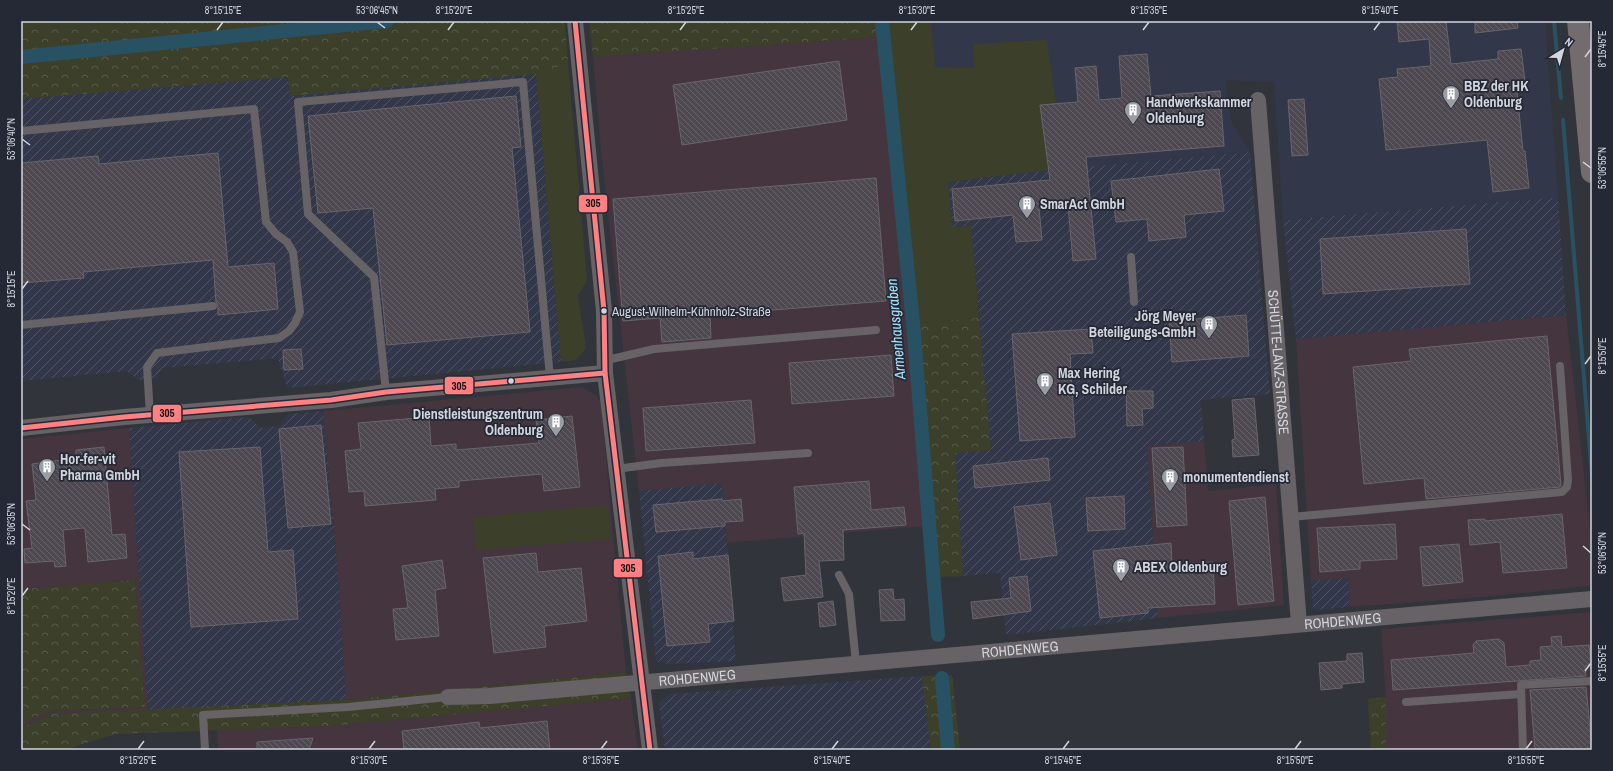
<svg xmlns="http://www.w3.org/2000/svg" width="1613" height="771" font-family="'Archivo Narrow',sans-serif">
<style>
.commercial{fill:#44353e}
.industrial{fill:url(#industrial-furrows)}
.built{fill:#323849}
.grass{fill:#3c402a}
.forest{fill:url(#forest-crowns)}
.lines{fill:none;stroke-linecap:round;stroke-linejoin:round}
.stream{stroke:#285264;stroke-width:4}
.canal{stroke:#285264;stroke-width:14}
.building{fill:url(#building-back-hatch);stroke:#68666b}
.service{stroke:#676265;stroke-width:8}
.minor{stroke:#676265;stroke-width:16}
.secondary{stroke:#736c6f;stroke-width:22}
.bus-1-casing{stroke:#242935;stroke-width:8}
.bus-1{stroke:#ff8083;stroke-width:5}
.ticks{fill:none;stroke:#d2d5dd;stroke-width:1.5}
.bus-dot{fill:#d2d5dd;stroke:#242935;stroke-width:1.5}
.labels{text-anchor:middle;stroke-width:3.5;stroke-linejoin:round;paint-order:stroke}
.bus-label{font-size:13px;fill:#d2d5dd;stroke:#242935;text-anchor:start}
.poi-label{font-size:14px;font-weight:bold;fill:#d2d5dd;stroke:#242935;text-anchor:start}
.street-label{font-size:14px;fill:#d2d5dd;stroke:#242935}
.water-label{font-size:15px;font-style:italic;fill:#a4e1fb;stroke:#242935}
.line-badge{stroke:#242935;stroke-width:1.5}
.pale-badge-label{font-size:11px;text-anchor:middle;font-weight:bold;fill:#111}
.neatline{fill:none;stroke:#d2d5dd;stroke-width:1.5}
.ticks-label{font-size:10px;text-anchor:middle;fill:#d2d5dd}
</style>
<defs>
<pattern id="industrial-furrows" width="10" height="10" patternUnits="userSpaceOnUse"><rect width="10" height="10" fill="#323849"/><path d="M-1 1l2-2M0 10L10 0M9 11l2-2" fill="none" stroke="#4f5463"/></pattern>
<pattern id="forest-crowns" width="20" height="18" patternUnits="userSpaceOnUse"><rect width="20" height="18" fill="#3c402a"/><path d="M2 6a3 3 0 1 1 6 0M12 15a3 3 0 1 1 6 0" fill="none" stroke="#575b48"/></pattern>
<pattern id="building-back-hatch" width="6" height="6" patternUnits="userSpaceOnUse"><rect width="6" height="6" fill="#4e4851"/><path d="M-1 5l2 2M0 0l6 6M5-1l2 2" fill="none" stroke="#67626a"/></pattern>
</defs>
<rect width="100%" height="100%" fill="#32343b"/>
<g class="commercial">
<polygon points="881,37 909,326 926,526 727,543 722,484 639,491 601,150 593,57"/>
<polygon points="1566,315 1592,546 1592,583 1588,586 1482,597 1350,607 1348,578 1311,581 1296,339"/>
<polygon points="582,387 597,396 601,404 626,672 346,700 337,562 323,411"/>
<polygon points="129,428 148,710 51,714 21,728 21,662 24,722 49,711 145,707 135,580 21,589 21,439"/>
<polygon points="1204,441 1208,491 1276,484 1284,605 1158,618 1147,446"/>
<polygon points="1592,612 1592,750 1386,750 1386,697 1381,629"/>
<polygon points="631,698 638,750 218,750 217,730 329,726"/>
</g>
<g class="industrial">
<polygon points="536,74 561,362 287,388 278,358 162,368 157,378 138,380 127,371 21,381 21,99 288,77 290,96"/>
<polygon points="1250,152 1270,394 1201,400 1204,441 1147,446 1158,618 1006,635 1000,573 963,576 955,453 991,450 971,226 952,227 948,182 1048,170"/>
<polygon points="1558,197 1566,315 1296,339 1283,220"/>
<polygon points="323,411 337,562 346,700 148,710 129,428 248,417 261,428 270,427 280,426 288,414"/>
<polygon points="722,483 736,661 668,664 656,661 639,491"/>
<polygon points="1348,578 1350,607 1313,610 1311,581"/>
<polygon points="922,676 931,750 665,750 659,703 670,694"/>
</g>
<polygon class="built" points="900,21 1545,21 1558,197 1283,220 1274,82 1225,80 1231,121 1250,152 1048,170 948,182 885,22"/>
<g class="grass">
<polygon points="21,21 143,21 21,30"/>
<polygon points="900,21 931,21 935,67 974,68 973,44 1047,40 1056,104 1040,105 1048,170 948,182 952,227 971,226 979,318 917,323 885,22"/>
<polygon points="568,64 587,280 578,296 586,348 576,360 561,362 536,74"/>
<polygon points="608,505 611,539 476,550 473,517"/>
</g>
<g class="forest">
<polygon points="144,21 565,21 568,64 536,74 290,96 288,77 21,99 21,30"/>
<polygon points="589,21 879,21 881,37 593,57"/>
<polygon points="979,318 991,450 955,453 963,576 938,577 917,323"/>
<polygon points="135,580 145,707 49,711 24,723 21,662 21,589"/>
<polygon points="626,672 631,698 329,726 115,734 73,747 71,750 21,750 21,728 51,714 346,700"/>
<polygon points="952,675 960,750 931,750 922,676"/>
<polygon points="1386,697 1386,750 1371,750 1368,699"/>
</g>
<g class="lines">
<g class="stream">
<polyline points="1554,21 1561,98"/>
<polyline points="1563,120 1592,476"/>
</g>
<g class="canal">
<polyline points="882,21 913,323 938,635"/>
<polyline points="21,57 387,21"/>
<polyline points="942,678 948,750"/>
</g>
</g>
<g class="building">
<polygon points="1397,21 1446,21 1451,64 1498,59 1498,51 1521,49 1525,81 1516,82 1523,151 1525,151 1529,188 1493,192 1487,140 1386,150 1379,79 1398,77 1397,69 1431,66 1429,39 1399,42"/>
<polygon points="1475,21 1517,21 1518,28 1475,33"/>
<polygon points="1147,54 1151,96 1220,91 1224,146 1086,157 1096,259 1073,261 1068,205 1039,208 1042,240 1016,242 1013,215 955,221 952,189 1050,180 1040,105 1078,102 1075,68 1096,66 1099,100 1122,98 1119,56"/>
<polygon points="839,61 847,120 682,145 673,85"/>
<polygon points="516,96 521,147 512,148 530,332 387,345 373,208 318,213 308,116"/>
<polygon points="1304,99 1308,155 1292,156 1288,100"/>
<polygon points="218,153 228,267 274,263 278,309 218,315 218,306 216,302 213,260 83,272 84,278 21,283 21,163 98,156 99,164"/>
<polygon points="1219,169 1224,211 1184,215 1186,237 1149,241 1147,219 1116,222 1111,181"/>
<polygon points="876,178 886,301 710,315 711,338 662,342 660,318 623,321 613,199"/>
<polygon points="1466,229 1470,284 1323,294 1320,239"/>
<polygon points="1246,315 1249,356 1172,362 1169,321"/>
<polygon points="1091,329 1093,353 1070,354 1075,437 1020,441 1012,334"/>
<polygon points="1547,336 1561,485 1560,487 1426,499 1424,478 1364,484 1353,367 1411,361 1409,349"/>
<polygon points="301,349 303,369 284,370 283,350"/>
<polygon points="891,355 894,396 792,404 789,363"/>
<polygon points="1126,391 1153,391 1153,408 1142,409 1143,425 1127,426"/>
<polygon points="1254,398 1259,455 1233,457 1232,440 1235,439 1232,400"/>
<polygon points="751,400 755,443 646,451 643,408"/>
<polygon points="572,416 580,487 544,491 542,474 459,481 459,487 435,489 436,500 365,506 364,491 349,492 345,451 361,449 358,423 429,417 431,446 456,444 456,450 539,443 536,420"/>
<polygon points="321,425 331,524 288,528 279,429"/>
<polygon points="104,447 112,535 125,534 127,558 88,562 85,529 83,528 63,530 66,566 55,567 54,561 25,563 24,549 32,548 26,501 36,500 32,464 76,458 76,450"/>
<polygon points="260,447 268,552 293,550 298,619 191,627 179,452"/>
<polygon points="1183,447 1187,525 1157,527 1152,448"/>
<polygon points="1048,458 1050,480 975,488 973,466"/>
<polygon points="869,481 871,510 904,507 906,525 843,530 844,560 819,561 823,597 784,601 781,578 806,575 804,533 798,534 794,487"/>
<polygon points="1124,496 1125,529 1088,531 1086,498"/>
<polygon points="1265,497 1274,601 1238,605 1229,501"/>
<polygon points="722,499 722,501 741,499 743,521 725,522 725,526 656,532 653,505"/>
<polygon points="1050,503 1057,555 1021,560 1014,507"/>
<polygon points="1562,514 1567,568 1503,573 1500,542 1470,545 1468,520 1485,519 1485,521"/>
<polygon points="1395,524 1397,559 1360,561 1360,569 1320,572 1317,528"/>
<polygon points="1171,543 1172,564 1213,562 1215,604 1148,608 1148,613 1100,618 1093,551"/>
<polygon points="1459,544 1463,582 1423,586 1420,547"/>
<polygon points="693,552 693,559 728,555 734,621 708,624 710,642 667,646 658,556"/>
<polygon points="536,553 538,572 581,568 587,621 544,626 546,647 494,653 483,558"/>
<polygon points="442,560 446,588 435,590 439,636 396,640 393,609 408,608 402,566"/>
<polygon points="1027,576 1031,611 973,619 971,602 1011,598 1009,578"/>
<polygon points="893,589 894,600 904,599 905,620 881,621 879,590"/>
<polygon points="833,601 836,625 820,627 818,603"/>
<polygon points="1561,636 1562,647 1589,645 1591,665 1585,666 1586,676 1393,690 1391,660 1474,653 1473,645 1476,641 1499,639 1504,643 1506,667 1530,665 1530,661 1541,660 1540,647 1552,646 1551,637"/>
<polygon points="1362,653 1364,682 1342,684 1342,688 1321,690 1319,663 1347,661 1347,654"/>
<polygon points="1586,687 1592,750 1535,750 1530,690"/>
<polygon points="547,721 550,750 404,750 402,731 479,722 480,728"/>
<polygon points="313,738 309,750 257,750 257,742"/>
</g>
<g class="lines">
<g class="service">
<polyline points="21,131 254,109 266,222 276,234 287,242 293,252 300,312 295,323 289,331 279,338 157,353 147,367 150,415"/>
<polyline points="1131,257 1134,302"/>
<polyline points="21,325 213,306"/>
<polyline points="603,361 654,349 876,330"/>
<polyline points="386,392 374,277 308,214 298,102 523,82 550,378"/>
<polyline points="616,469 661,463 808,453"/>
<polyline points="1291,517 1562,492 1567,487 1568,480 1560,366"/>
<polyline points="839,575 849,594 856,663"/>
<polyline points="1406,702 1521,694"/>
<polyline points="205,750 203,715 348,707 448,697"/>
<polyline points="1523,750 1521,685 1592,681"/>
</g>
<g class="minor">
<polyline points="575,21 604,311 605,373 650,750"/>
<path id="s1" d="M1258,100L1299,624"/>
<polyline points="21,428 124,417 331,400 386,392 605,373"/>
<path id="s2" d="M448,697L489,696L1592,599"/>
</g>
<polyline class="secondary" points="1578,21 1592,172"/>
<defs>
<g id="bus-1">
<polyline points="575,21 604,311 605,373 650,750"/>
<polyline points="21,428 124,417 331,400 386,392 605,373"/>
</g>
</defs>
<use href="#bus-1" class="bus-1-casing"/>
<use href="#bus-1" class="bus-1"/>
</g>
<path class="ticks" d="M377,22L385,28M217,30L223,22M448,30L454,22M680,30L686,22M911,30L917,22M1143,30L1149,22M1374,30L1380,22M1585,57L1591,49M22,139L30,145M1583,162L1591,168M22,289L28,281M1585,364L1591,356M22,524L30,530M1583,546L1591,553M22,596L28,588M1585,671L1591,663M138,749L144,741M369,749L375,741M601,749L607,741M832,749L838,741M1063,749L1069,741M1295,749L1301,741M1526,749L1532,741"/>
<defs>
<symbol id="building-pin" viewBox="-11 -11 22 30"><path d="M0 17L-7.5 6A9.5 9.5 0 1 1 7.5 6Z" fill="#9a9da4" stroke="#242935"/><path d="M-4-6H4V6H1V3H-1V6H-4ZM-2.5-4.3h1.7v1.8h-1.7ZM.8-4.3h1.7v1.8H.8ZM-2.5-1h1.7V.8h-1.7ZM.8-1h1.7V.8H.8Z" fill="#fff"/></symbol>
</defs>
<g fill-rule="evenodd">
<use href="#building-pin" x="1441" y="84" width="20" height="27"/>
<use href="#building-pin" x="1123" y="100" width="20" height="27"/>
<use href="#building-pin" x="1017" y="194" width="20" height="27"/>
<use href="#building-pin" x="1199" y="314" width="20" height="27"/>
<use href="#building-pin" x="1035" y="371" width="20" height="27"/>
<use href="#building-pin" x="546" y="412" width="20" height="27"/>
<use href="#building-pin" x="37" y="457" width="20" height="27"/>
<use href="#building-pin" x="1160" y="467" width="20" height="27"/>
<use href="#building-pin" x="1111" y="557" width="20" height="27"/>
</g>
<g class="bus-dot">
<circle cx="604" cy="311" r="3.5"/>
<circle cx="511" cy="381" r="3.5"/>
</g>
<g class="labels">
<g class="bus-label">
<text x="612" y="316">August-Wilhelm-Kühnholz-Straße</text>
</g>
<g class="poi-label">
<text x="1464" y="91">BBZ der HK<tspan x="1464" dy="16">Oldenburg</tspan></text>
<text x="1146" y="107">Handwerkskammer<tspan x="1146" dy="16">Oldenburg</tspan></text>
<text x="1040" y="209">SmarAct GmbH</text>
<text x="1196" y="321" text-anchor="end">Jörg Meyer<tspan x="1196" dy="16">Beteiligungs-GmbH</tspan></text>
<text x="1058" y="378">Max Hering<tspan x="1058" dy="16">KG, Schilder</tspan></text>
<text x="543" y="419" text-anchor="end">Dienstleistungszentrum<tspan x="543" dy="16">Oldenburg</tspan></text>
<text x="60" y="464">Hor-fer-vit<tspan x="60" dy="16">Pharma GmbH</tspan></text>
<text x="1183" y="482">monumentendienst</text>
<text x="1134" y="572">ABEX Oldenburg</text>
</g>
<g class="street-label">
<text dy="5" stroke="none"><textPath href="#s1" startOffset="263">SCHÜTTE-LANZ-STRASSE</textPath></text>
<text dy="5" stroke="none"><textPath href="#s2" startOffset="898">ROHDENWEG</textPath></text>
<text dy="5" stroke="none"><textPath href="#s2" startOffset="574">ROHDENWEG</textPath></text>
<text dy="5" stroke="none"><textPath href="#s2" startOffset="250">ROHDENWEG</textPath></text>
</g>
<g class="water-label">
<text transform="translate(896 329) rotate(-95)" y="5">Armenhausgraben</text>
</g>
</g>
<g class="line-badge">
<rect x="578" y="194" width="30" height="19" rx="4" fill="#ff8083"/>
<rect x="444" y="376" width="30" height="19" rx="4" fill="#ff8083"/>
<rect x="152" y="404" width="30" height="19" rx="4" fill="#ff8083"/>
<rect x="613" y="558" width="30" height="20" rx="4" fill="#ff8083"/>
</g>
<g class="pale-badge-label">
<text x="593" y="207">305</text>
<text x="459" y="390">305</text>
<text x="167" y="417">305</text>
<text x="628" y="572">305</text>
</g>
<rect width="1613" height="771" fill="none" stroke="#242935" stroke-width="44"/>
<g transform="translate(1563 50) rotate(37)" stroke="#242935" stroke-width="3" paint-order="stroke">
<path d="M0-3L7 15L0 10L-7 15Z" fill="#d2d5dd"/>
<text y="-6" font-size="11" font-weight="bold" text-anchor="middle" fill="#d2d5dd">N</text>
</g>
<rect x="22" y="22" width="1569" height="727" class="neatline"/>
<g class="ticks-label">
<text x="223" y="14">8°15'15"E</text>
<text x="377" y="14">53°06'45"N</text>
<text x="454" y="14">8°15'20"E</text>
<text x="686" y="14">8°15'25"E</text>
<text x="917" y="14">8°15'30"E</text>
<text x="1149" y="14">8°15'35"E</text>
<text x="1380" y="14">8°15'40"E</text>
<text transform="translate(1602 49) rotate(-90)" y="4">8°15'45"E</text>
<text transform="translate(11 139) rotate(-90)" y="4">53°06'40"N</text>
<text transform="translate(1602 168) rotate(-90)" y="4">53°06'55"N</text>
<text transform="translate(11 289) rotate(-90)" y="4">8°15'15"E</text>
<text transform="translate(1602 356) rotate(-90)" y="4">8°15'50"E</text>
<text transform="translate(11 524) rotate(-90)" y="4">53°06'35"N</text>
<text transform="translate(1602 553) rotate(-90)" y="4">53°06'50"N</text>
<text transform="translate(11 596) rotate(-90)" y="4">8°15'20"E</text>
<text transform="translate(1602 663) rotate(-90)" y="4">8°15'55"E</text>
<text x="138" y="764">8°15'25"E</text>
<text x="369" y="764">8°15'30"E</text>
<text x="601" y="764">8°15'35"E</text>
<text x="832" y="764">8°15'40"E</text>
<text x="1063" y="764">8°15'45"E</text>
<text x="1295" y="764">8°15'50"E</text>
<text x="1526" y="764">8°15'55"E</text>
</g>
</svg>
